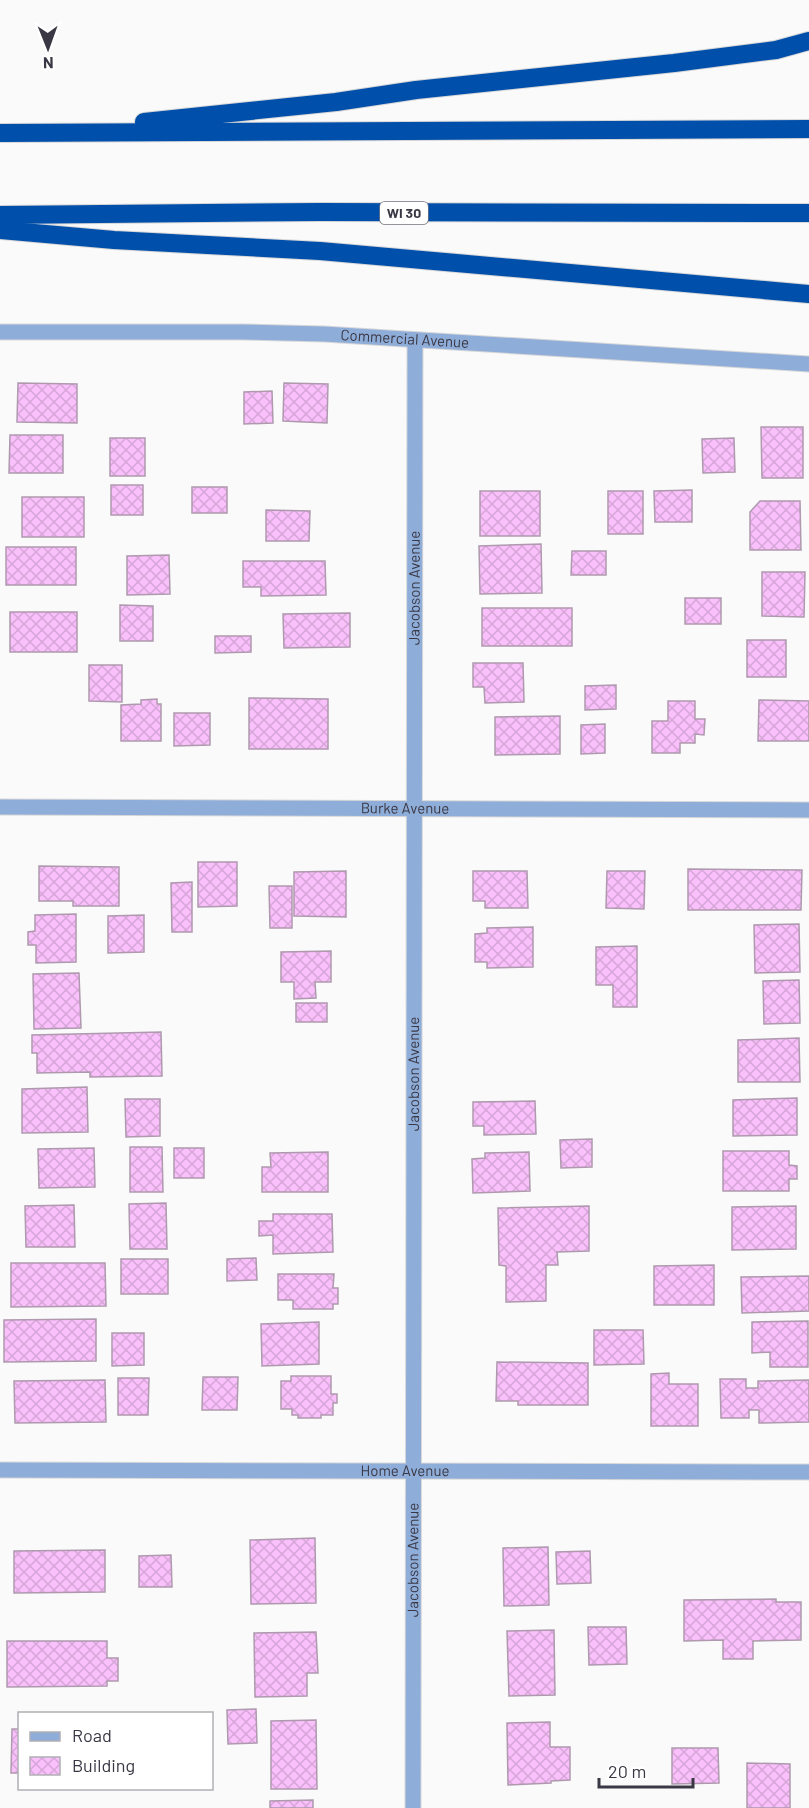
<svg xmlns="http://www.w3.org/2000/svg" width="809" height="1808" font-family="Barlow,sans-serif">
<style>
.building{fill:url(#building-cross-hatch);stroke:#ae99ae;stroke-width:1.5}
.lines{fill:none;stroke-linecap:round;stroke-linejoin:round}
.minor-casing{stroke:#d7d7d9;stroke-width:17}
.highway-casing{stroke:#d7d7d9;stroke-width:20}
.minor{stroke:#8fadd9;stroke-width:15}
.highway{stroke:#004faa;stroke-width:18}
.labels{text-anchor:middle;stroke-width:5;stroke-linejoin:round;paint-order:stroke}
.shield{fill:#fff;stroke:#75747c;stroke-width:1.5}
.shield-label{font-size:14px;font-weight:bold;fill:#3a3844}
.street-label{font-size:15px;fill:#3a3844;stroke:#fff}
</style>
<defs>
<pattern id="building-cross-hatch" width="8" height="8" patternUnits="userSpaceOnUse" patternTransform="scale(1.5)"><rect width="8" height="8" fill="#fac0fb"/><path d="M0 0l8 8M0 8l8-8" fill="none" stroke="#d7a6d8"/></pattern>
</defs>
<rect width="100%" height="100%" fill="#fafafa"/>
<g class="building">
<polygon points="18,383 77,384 77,423 17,422"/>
<polygon points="284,383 328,384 327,423 283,421"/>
<polygon points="272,391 273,423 244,424 244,392"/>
<polygon points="761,427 803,427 803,478 762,478"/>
<polygon points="10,435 63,435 63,473 9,473"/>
<rect x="110" y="438" width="35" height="38"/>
<polygon points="734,438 735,472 703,473 702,439"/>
<rect x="111" y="485" width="32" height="30"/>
<rect x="192" y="487" width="35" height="26"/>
<polygon points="692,490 692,522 655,522 654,491"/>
<rect x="480" y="491" width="60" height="45"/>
<rect x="608" y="491" width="35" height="43"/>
<rect x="22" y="497" width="62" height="40"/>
<polygon points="760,501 800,501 801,550 750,550 750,512"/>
<polygon points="266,510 310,511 309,541 266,541"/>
<polygon points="541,544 542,593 480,594 479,546"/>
<rect x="6" y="547" width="70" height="38"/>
<polygon points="572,551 606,551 606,575 571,575"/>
<polygon points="169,555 170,594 127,595 127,556"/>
<polygon points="243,561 325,561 326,595 261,596 261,587 243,587"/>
<polygon points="762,572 805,572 804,617 762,616"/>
<rect x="685" y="598" width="36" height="26"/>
<polygon points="120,605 153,606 153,641 120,641"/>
<rect x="482" y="608" width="90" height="38"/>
<rect x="10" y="612" width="67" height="40"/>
<polygon points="350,613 350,647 284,648 283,614"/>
<polygon points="215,636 251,636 251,652 215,653"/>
<rect x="747" y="640" width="39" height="37"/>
<polygon points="473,663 523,663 524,702 485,703 484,687 473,687"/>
<polygon points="89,665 122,665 122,702 89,701"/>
<polygon points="616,685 616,709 585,710 585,686"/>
<polygon points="249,698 328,699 328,749 249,749"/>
<polygon points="157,699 157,704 161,704 161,741 121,741 121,705 141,704 141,700"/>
<polygon points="759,700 809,701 809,741 758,741"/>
<polygon points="668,701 695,701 695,719 705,719 704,735 695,734 695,743 680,743 680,753 652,753 652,721 668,721"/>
<polygon points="174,713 210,713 210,745 174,746"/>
<polygon points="560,716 560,754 495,755 495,717"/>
<polygon points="605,724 605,753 581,754 581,725"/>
<polygon points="198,862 237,862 237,906 198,907"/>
<polygon points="39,866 119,867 119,906 73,906 73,901 39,901"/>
<polygon points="688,869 802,870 801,910 688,910"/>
<polygon points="346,871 346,917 294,916 294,872"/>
<polygon points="473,871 527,871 528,908 485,908 485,901 473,901"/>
<polygon points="607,871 645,871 644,909 606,908"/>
<polygon points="192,882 192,932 172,932 171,883"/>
<polygon points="269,886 292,886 292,928 270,928"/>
<polygon points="76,914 76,962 36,963 36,945 28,945 28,932 35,931 35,915"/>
<polygon points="144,915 144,952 108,953 108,916"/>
<polygon points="799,924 800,972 755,973 754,925"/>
<polygon points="533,927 533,967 487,968 487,962 475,962 475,934 487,933 487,928"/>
<polygon points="637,946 637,1007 613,1007 613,985 596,985 596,947"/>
<polygon points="331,951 331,982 315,982 316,998 294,999 294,982 281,982 281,952"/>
<polygon points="79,973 81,1028 34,1029 33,974"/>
<polygon points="799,980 800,1023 764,1024 763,981"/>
<rect x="296" y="1003" width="31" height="19"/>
<polygon points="161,1032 162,1076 90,1077 90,1072 37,1073 37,1053 32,1053 32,1035"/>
<polygon points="799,1038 800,1082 738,1082 738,1040"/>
<polygon points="87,1087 88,1132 22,1133 22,1089"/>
<polygon points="797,1098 797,1135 733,1136 733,1100"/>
<polygon points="125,1099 160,1099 160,1136 126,1137"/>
<polygon points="535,1101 536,1134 484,1135 484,1126 473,1126 473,1102"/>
<polygon points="592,1139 592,1167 561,1168 560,1140"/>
<polygon points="130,1147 162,1147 163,1192 130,1192"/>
<polygon points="94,1148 95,1187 39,1188 38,1149"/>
<rect x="174" y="1148" width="30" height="30"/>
<polygon points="723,1151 789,1151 789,1165 797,1166 797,1179 789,1179 789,1191 723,1191"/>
<polygon points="328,1152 328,1192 262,1192 262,1167 271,1167 270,1153"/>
<polygon points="529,1152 530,1191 473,1193 472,1159 485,1158 485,1153"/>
<polygon points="166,1203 167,1249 130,1249 129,1204"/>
<polygon points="74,1205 75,1247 26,1247 25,1206"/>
<polygon points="589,1206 589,1251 557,1252 558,1265 546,1265 546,1301 506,1302 506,1266 499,1265 498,1208"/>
<polygon points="796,1206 796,1249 732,1250 732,1207"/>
<polygon points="273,1214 332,1214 333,1252 273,1254 273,1235 259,1236 259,1221 273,1221"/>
<polygon points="256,1258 257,1280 227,1281 227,1259"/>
<rect x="121" y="1259" width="47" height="35"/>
<polygon points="11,1263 105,1263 106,1306 11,1307"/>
<polygon points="714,1265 714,1305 654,1305 654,1266"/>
<polygon points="278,1274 334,1274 333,1288 338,1288 338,1304 333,1304 333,1309 293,1309 293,1300 278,1300"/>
<polygon points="809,1276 809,1311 742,1313 741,1277"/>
<polygon points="96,1319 96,1361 4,1362 4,1320"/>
<polygon points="808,1321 808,1367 770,1367 770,1352 752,1353 752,1322"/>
<polygon points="319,1322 319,1364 262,1366 261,1324"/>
<polygon points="594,1330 643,1330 644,1364 594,1365"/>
<polygon points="112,1333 144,1333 144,1365 112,1366"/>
<polygon points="497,1362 588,1363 588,1405 518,1405 518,1401 496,1401"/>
<polygon points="669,1373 669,1384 698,1384 698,1426 651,1426 651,1374"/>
<polygon points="291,1376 331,1376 331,1394 337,1394 337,1403 333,1403 333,1415 321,1415 321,1418 298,1418 298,1415 292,1415 292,1409 281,1409 281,1381 291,1381"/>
<polygon points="203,1377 238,1377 237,1410 202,1410"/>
<polygon points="118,1378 149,1378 148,1415 118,1415"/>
<polygon points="720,1379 746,1379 746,1388 758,1388 758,1381 809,1380 809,1422 759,1423 759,1410 749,1410 749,1418 721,1418"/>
<polygon points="105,1380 106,1422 15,1423 14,1381"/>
<polygon points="315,1538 316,1603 251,1604 250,1540"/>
<polygon points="548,1547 549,1605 504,1606 503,1548"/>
<polygon points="105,1550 105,1592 14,1593 14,1551"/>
<polygon points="590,1551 591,1583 557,1584 556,1552"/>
<polygon points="171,1555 172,1587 139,1587 139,1556"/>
<polygon points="776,1599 776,1602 801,1602 801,1640 753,1641 753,1659 723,1659 723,1640 684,1641 684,1600"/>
<polygon points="588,1627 626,1627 627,1664 589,1665"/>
<polygon points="554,1630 555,1695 509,1696 507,1631"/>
<polygon points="316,1632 318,1673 307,1673 307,1696 255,1697 254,1633"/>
<polygon points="7,1641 107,1641 107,1658 118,1658 118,1681 107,1681 107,1686 7,1687"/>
<polygon points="256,1709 257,1743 228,1744 227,1710"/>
<polygon points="316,1720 317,1789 271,1789 271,1721"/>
<polygon points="550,1722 550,1747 570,1747 570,1780 551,1781 551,1783 508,1785 507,1723"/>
<polygon points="12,1729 20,1729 20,1773 11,1773"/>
<polygon points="672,1748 718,1748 719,1783 672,1784"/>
<polygon points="747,1763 790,1764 790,1808 747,1808"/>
<polygon points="313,1800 313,1808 270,1808 270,1801"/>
</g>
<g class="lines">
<defs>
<g id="minor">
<path id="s1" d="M0,332H242L324,334L809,364"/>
<path id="s2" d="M0,807L809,810"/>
<path id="s3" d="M0,1470L809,1472"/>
<path id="s4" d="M413,1808L415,340"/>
</g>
<g id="highway">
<polyline points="144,122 336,102 416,90 674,63 776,50 809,41"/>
<polyline points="0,133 809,129"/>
<polyline points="0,215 319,212 809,213"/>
<polyline points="0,230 114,240 320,251 809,294"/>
</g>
</defs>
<use href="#minor" class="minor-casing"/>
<use href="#highway" class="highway-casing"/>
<use href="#minor" class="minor"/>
<use href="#highway" class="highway"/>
</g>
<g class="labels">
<rect class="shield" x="380" y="202" width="48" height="22" rx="4.5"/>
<g class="shield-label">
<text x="404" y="218">WI 30</text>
</g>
<g class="street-label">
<text dy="5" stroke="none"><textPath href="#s1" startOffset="405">Commercial Avenue</textPath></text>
<text dy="5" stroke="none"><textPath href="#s4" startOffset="1220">Jacobson Avenue</textPath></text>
<text dy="5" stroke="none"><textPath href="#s2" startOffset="405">Burke Avenue</textPath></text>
<text dy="5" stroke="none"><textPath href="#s4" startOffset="734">Jacobson Avenue</textPath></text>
<text dy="5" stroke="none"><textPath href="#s3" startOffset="405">Home Avenue</textPath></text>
<text dy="5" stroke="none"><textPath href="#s4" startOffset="248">Jacobson Avenue</textPath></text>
</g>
</g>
<rect x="18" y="1712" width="195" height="78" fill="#ffffff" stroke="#b0afb4" stroke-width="1.5"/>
<rect x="30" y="1732" width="30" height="9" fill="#8fadd9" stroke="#b0afb4" stroke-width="1.5"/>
<text x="72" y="1742" font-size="18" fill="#3a3844">Road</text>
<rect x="30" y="1757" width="30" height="18" fill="url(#building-cross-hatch)" stroke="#b0afb4" stroke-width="1.5"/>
<text x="72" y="1772" font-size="18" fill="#3a3844">Building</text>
<g transform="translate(48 48) rotate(179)" stroke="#ffffff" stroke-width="4.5" paint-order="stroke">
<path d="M0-4.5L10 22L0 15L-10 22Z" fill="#3a3844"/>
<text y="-9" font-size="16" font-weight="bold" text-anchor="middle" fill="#3a3844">N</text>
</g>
<path d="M599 1778v9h94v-9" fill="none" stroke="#3a3844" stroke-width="3"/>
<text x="608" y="1778" font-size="18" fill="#3a3844" stroke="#ffffff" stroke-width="4.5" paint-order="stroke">20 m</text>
</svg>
